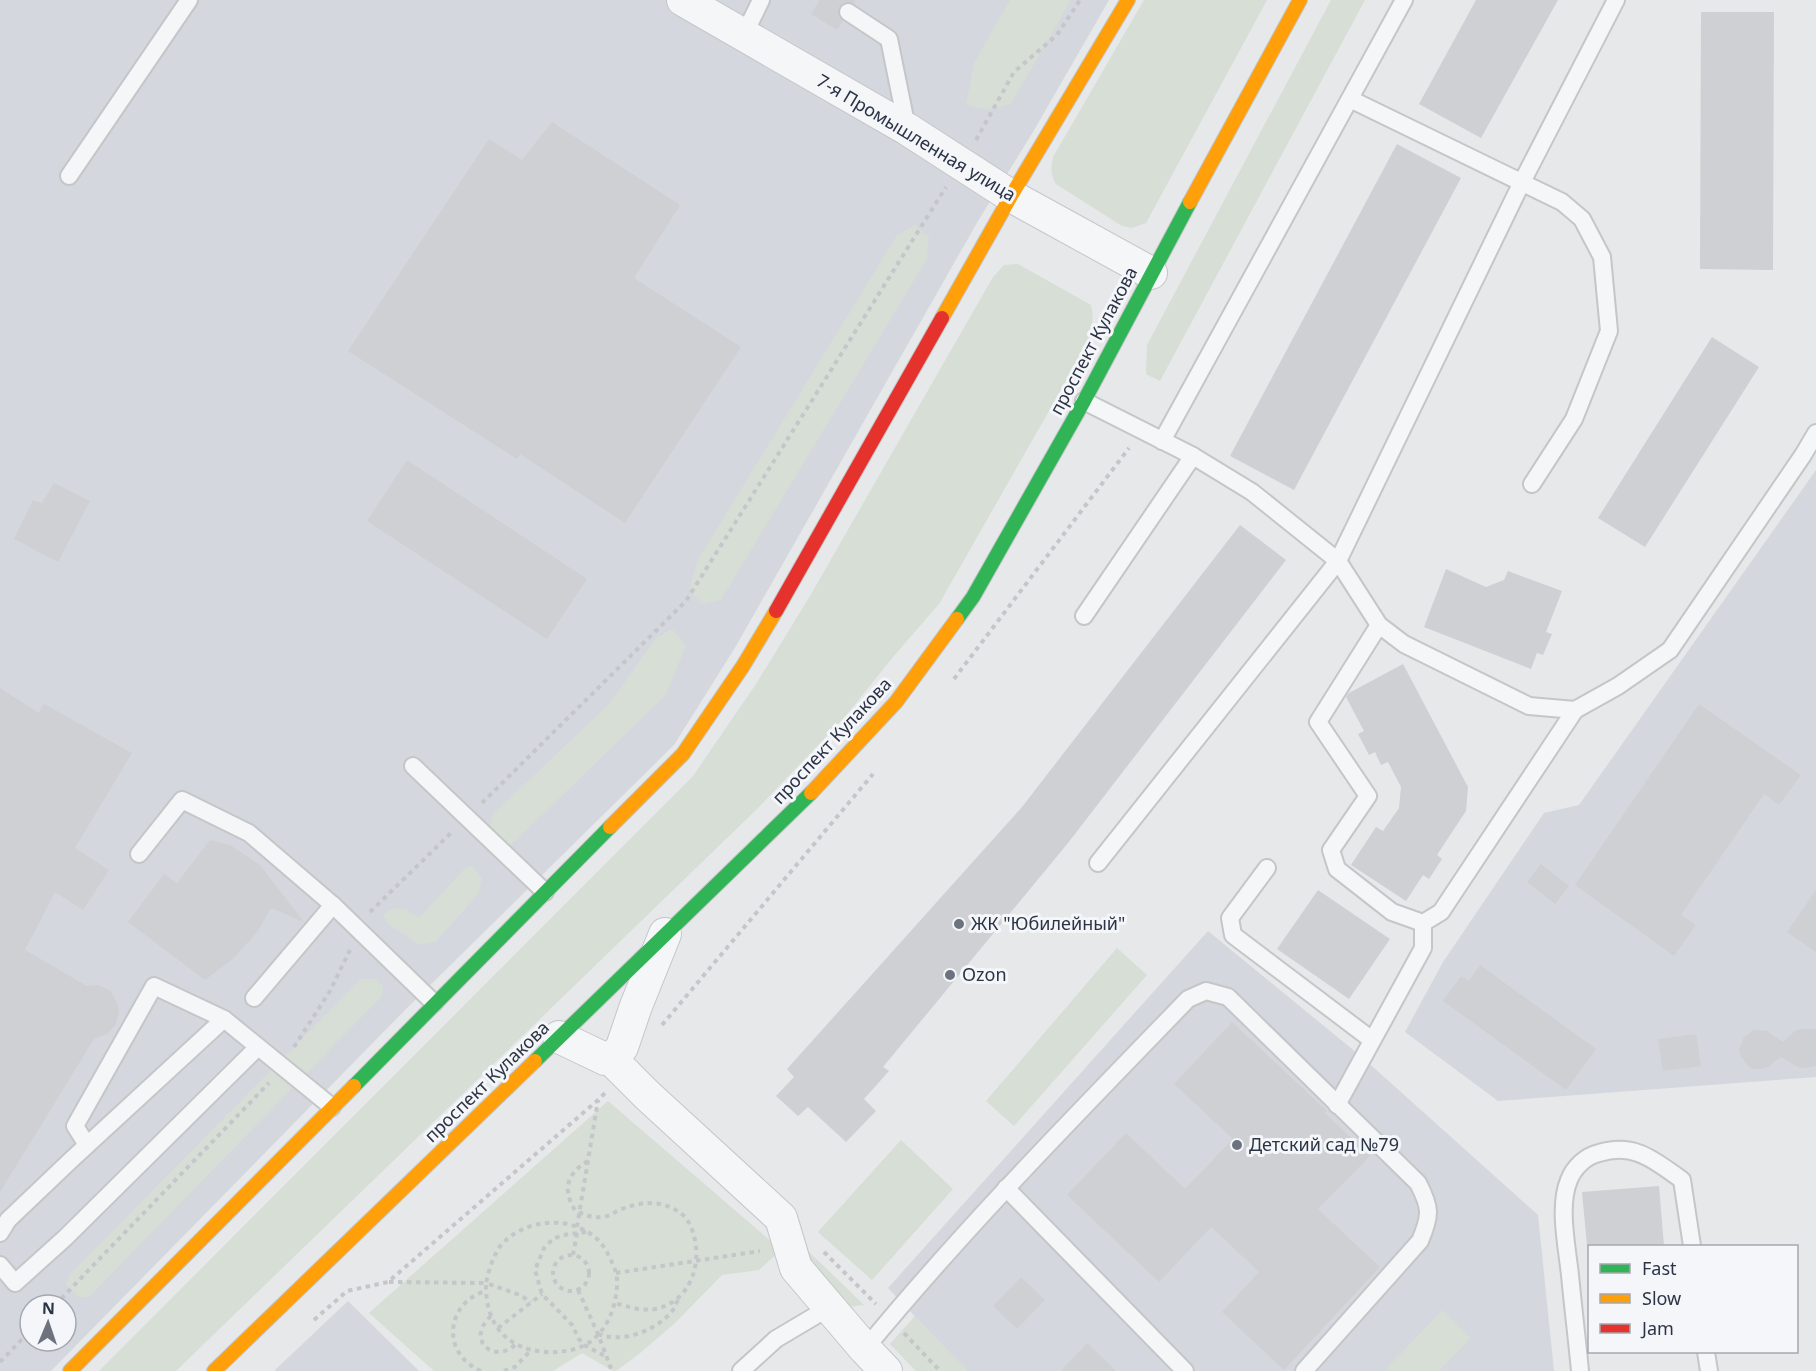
<svg xmlns="http://www.w3.org/2000/svg" width="1816" height="1371" font-family="'Noto Sans',sans-serif">
<style>
.built{fill:#d4d7dd;fill-rule:evenodd}
.green{fill:#d6ded6}
.building{fill:#ced0d3}
.lines{fill:none;stroke-linecap:round;stroke-linejoin:round}
.lane-casing{stroke:#c4c6c8;stroke-width:20}
.street-casing{stroke:#c4c6c8;stroke-width:34}
.fast-casing{stroke:#c2c5c8;stroke-width:16}
.slow-casing{stroke:#c2c5c8;stroke-width:16}
.jam-casing{stroke:#c2c5c8;stroke-width:16}
.path{stroke:#c5c6ca;stroke-width:4;stroke-dasharray:4.5 4.5;stroke-linecap:butt}
.lane{stroke:#f5f6f7;stroke-width:16}
.street{stroke:#f5f6f7;stroke-width:32}
.fast{stroke:#30b455;stroke-width:14}
.slow{stroke:#ff9f0a;stroke-width:14}
.jam{stroke:#e5322d;stroke-width:14}
.poi-dot{fill:#6c737f;stroke:#f4f6f9;stroke-width:2}
.labels{text-anchor:middle;stroke-width:6;stroke-linejoin:round;paint-order:stroke}
.street-label{font-size:18px;fill:#2b3445;stroke:#f4f6f9}
.poi-label{font-size:18px;fill:#2b3445;stroke:#f4f6f9;text-anchor:start}
</style>
<rect width="100%" height="100%" fill="#e6e8ea"/>
<g class="built">
<path d="M0,0H1109L1033,132L978,221L736,646L674,745L407,1008L51,1371H0ZM30,1305H66V1341H30Z"/>
<polygon points="1816,470 1816,1077 1498,1101 1405,1032 1443,962 1544,813 1579,805"/>
<polygon points="1208,931 1363,1058 1538,1215 1554,1371 967,1371 888,1288"/>
<polygon points="348,1301 419,1371 275,1371 275,1370"/>
</g>
<g class="green">
<polygon points="1010,0 1071,0 1011,104 990,110 966,105 974,63"/>
<path d="M1144,0H1267L1146,223L1132,228L1122,226L1056,184C1050,174 1051,168 1053,157Z"/>
<polygon points="1331,0 1365,0 1160,381 1146,374 1147,345"/>
<polygon points="915,225 929,237 927,259 721,600 703,604 689,591 697,561 897,235"/>
<path d="M1018,264L1091,305C1095,320 1091,331 1086,346L939,604L893,657L843,719L758,808L176,1371H99L693,776L756,684L810,596L993,277L1004,265Z"/>
<polygon points="672,629 686,646 665,696 508,848 489,832 492,815 609,704 656,638"/>
<polygon points="472,866 482,878 479,893 436,942 419,945 387,923 383,915 393,908 407,910 419,918 465,868"/>
<polygon points="1117,948 1147,975 1014,1126 986,1101"/>
<polygon points="361,979 376,979 383,987 382,996 89,1297 78,1297 66,1285 69,1275"/>
<polygon points="608,1101 781,1250 759,1270 722,1275 675,1323 639,1354 616,1371 613,1371 582,1353 553,1371 434,1371 369,1313"/>
<polygon points="901,1140 953,1189 872,1280 818,1232"/>
<polygon points="804,1247 864,1305 848,1307 810,1268"/>
<polygon points="1442,1310 1471,1338 1439,1371 1390,1371 1387,1368"/>
<polygon points="915,1316 968,1371 916,1371 890,1344"/>
</g>
<g class="building">
<polygon points="820,0 855,0 854,3 844,2 839,7 838,16 843,21 837,30 811,14"/>
<polygon points="1476,0 1558,0 1481,138 1419,104"/>
<polygon points="1701,12 1774,12 1773,270 1700,269"/>
<polygon points="552,122 680,205 634,278 741,347 625,523 520,454 517,459 348,351 489,139 522,160"/>
<polygon points="1397,144 1461,178 1294,490 1230,456"/>
<polygon points="1712,337 1759,367 1645,547 1598,518"/>
<polygon points="407,460 587,579 547,639 367,521"/>
<polygon points="54,483 90,501 58,562 14,539 33,500 42,503"/>
<polygon points="1240,525 1286,560 1068,843 883,1067 889,1071 864,1099 876,1111 846,1142 808,1107 798,1116 776,1096 794,1077 787,1069 1022,807"/>
<polygon points="1446,569 1486,587 1504,580 1508,571 1562,591 1546,632 1552,634 1543,655 1537,653 1531,669 1424,627"/>
<polygon points="1403,664 1468,787 1466,811 1437,855 1442,859 1429,879 1423,875 1406,901 1351,865 1376,827 1383,831 1399,808 1401,787 1388,762 1381,765 1375,752 1369,755 1358,734 1364,731 1346,697 1349,693"/>
<polygon points="0,688 39,713 44,704 132,753 75,848 109,870 83,910 55,892 25,950 87,986 98,985 111,991 117,1003 119,1011 116,1024 107,1034 94,1039 0,1192"/>
<polygon points="1699,704 1801,775 1779,805 1764,794 1681,915 1696,925 1674,956 1575,885"/>
<polygon points="210,840 230,845 260,865 304,922 271,908 257,932 234,958 205,980 128,922 164,874 177,883"/>
<polygon points="1541,864 1569,886 1555,904 1527,882"/>
<polygon points="1318,890 1390,939 1349,999 1277,949"/>
<polygon points="1816,890 1816,952 1787,932"/>
<polygon points="1480,965 1596,1049 1566,1090 1443,1001 1461,976 1469,981"/>
<polygon points="1232,1022 1327,1111 1325,1113 1370,1156 1318,1209 1380,1267 1284,1370 1222,1312 1259,1272 1211,1227 1159,1282 1067,1195 1126,1133 1185,1189 1233,1139 1174,1084"/>
<polygon points="1801,1029 1816,1029 1816,1066 1804,1068 1798,1067 1781,1057 1768,1067 1761,1069 1754,1069 1748,1066 1740,1055 1739,1049 1744,1037 1754,1030 1767,1031 1783,1042 1795,1031"/>
<polygon points="1696,1034 1701,1066 1663,1071 1658,1039"/>
<polygon points="1659,1186 1664,1246 1587,1246 1582,1192"/>
<polygon points="1021,1277 1045,1300 1017,1329 993,1306"/>
<polygon points="1087,1343 1116,1371 1061,1371"/>
</g>
<g class="lines">
<defs>
<g id="lane">
<polyline points="848,12 889,39 907,128"/>
<polyline points="744,35 761,0"/>
<polyline points="1350,99 1562,202 1582,219 1602,257 1609,331 1574,419 1532,484"/>
<polyline points="69,176 189,0"/>
<polyline points="1084,401 1193,456 1252,492 1338,561 1379,625 1404,644 1529,706 1575,710 1618,686 1670,650 1803,455 1816,433"/>
<polyline points="1162,441 1404,0"/>
<polyline points="1084,616 1193,456"/>
<polyline points="1379,625 1318,722 1368,796 1331,850 1337,869 1392,912 1423,923 1441,912 1575,710"/>
<polyline points="413,766 545,892"/>
<polyline points="139,854 182,800 249,833 333,905 434,1003"/>
<polyline points="1098,863 1338,561 1522,182 1616,0"/>
<polyline points="1267,868 1230,918 1233,935 1372,1040"/>
<polyline points="254,998 333,905"/>
<polyline points="1337,1105 1423,948 1423,923"/>
<polyline points="87,1145 75,1126 154,986 224,1019"/>
<polyline points="1006,1188 1185,1371"/>
<polyline points="0,1233 8,1220 71,1160 224,1019 332,1107"/>
<polyline points="0,1265 15,1283 65,1238 258,1047"/>
<path d="M865,1349C966,1226 1078,1113 1188,999L1206,991L1228,997L1418,1183C1431,1208 1431,1215 1420,1241L1304,1371"/>
<polyline points="1706,1352 1709,1371"/>
<polyline points="741,1371 776,1339 830,1307"/>
<path d="M1580,1371C1577,1339 1573,1307 1570,1275C1567,1247 1558,1206 1569,1180C1574,1167 1586,1156 1599,1153C1635,1142 1655,1161 1682,1180L1692,1246"/>
</g>
<g id="street">
<polyline points="683,0 907,129 1011,196 1151,273"/>
<polyline points="559,1037 605,1059 612,1060 647,1095 781,1218 796,1268 865,1349 886,1371"/>
<polyline points="612,1060 622,1047 636,1006 665,934"/>
</g>
<g id="fast">
<polyline points="957,619 973,597 1084,401 1190,202"/>
<polyline points="535,1061 811,793"/>
<polyline points="354,1086 610,827"/>
</g>
<g id="slow">
<polyline points="1190,202 1300,0"/>
<polyline points="942,318 1011,196 1128,0"/>
<polyline points="811,793 896,702 957,619"/>
<polyline points="610,827 683,754 743,666 776,611"/>
<polyline points="70,1371 354,1086"/>
<polyline points="214,1371 535,1061"/>
</g>
<polyline id="jam" points="776,611 942,318"/>
</defs>
<use href="#lane" class="lane-casing"/>
<use href="#street" class="street-casing"/>
<use href="#fast" class="fast-casing"/>
<use href="#slow" class="slow-casing"/>
<use href="#jam" class="jam-casing"/>
<g class="path">
<polyline points="976,140 1014,72 1057,35 1080,0"/>
<polyline points="954,679 1129,448"/>
<polyline points="482,803 686,601 946,187"/>
<polyline points="370,912 453,831"/>
<polyline points="662,1025 873,774"/>
<polyline points="294,1047 330,991 350,950"/>
<path d="M588,1161C567,1173 562,1190 575,1210C584,1215 592,1218 602,1217C608,1217 613,1213 619,1210C641,1201 665,1199 684,1216C689,1221 692,1229 694,1236C702,1267 689,1302 655,1309C641,1311 628,1307 615,1303"/>
<polyline points="577,1227 598,1100"/>
<polyline points="586,1232 563,1235 553,1239 544,1248 535,1270 542,1294 572,1325 579,1339 584,1345 607,1357"/>
<polyline points="824,1252 876,1304"/>
<polyline points="573,1255 577,1233"/>
<circle cx="571" cy="1273" r="18"/>
<polyline points="616,1273 760,1251"/>
<path d="M389,1282L486,1283C485,1323 505,1349 546,1352C561,1353 578,1350 590,1342C607,1330 616,1307 617,1286C618,1275 614,1266 609,1256C605,1248 600,1240 592,1235C566,1215 523,1220 501,1245C493,1256 489,1270 486,1283L520,1295L531,1302"/>
<polyline points="578,1290 598,1334 612,1371"/>
<polyline points="55,1305 269,1083"/>
<path d="M491,1316C465,1340 494,1364 515,1345"/>
<polyline points="314,1320 347,1291 388,1282 598,1100 605,1093"/>
<polyline points="498,1328 542,1294"/>
<polyline points="904,1333 940,1371"/>
<path d="M598,1334C622,1344 658,1330 673,1310C676,1306 677,1301 679,1297"/>
<polyline points="0,1362 30,1331"/>
<path d="M481,1371C441,1354 445,1303 486,1291"/>
<polyline points="504,1371 515,1367 531,1350"/>
</g>
<use href="#lane" class="lane"/>
<use href="#street" class="street"/>
<use href="#fast" class="fast"/>
<use href="#slow" class="slow"/>
<use href="#jam" class="jam"/>
</g>
<g class="poi-dot">
<circle cx="959" cy="924" r="6"/>
<circle cx="950" cy="975" r="6"/>
<circle cx="1237" cy="1145" r="6"/>
</g>
<g class="labels">
<g class="street-label">
<text transform="translate(916 138) rotate(31)" y="6">7-я Промышленная улица</text>
<text transform="translate(1094 341) rotate(-62)" y="6">проспект Кулакова</text>
<text transform="translate(832 741) rotate(-47)" y="6">проспект Кулакова</text>
<text transform="translate(487 1082) rotate(-44)" y="6">проспект Кулакова</text>
</g>
<g class="poi-label">
<text x="971" y="930">ЖК "Юбилейный"</text>
<text x="962" y="981">Ozon</text>
<text x="1249" y="1151">Детский сад №79</text>
</g>
</g>
<rect x="1588" y="1245" width="210" height="108" fill="#f4f6f9" stroke="#a4a8b1" stroke-width="1.5"/>
<rect x="1600" y="1264" width="30" height="9" fill="#30b455" stroke="#a4a8b1" stroke-width="1.5"/>
<text x="1642" y="1275" font-size="18" fill="#2b3445">Fast</text>
<rect x="1600" y="1294" width="30" height="9" fill="#ff9f0a" stroke="#a4a8b1" stroke-width="1.5"/>
<text x="1642" y="1305" font-size="18" fill="#2b3445">Slow</text>
<rect x="1600" y="1324" width="30" height="9" fill="#e5322d" stroke="#a4a8b1" stroke-width="1.5"/>
<text x="1642" y="1335" font-size="18" fill="#2b3445">Jam</text>
<g transform="translate(48 1323) rotate(2)"><circle r="28" fill="#f4f6f9" stroke="#a4a8b1" stroke-width="1.5"/>
<path d="M0-4.5L10 22L0 15L-10 22Z" fill="#6c737f"/>
<text y="-9" font-size="16" font-weight="bold" text-anchor="middle" fill="#2b3445">N</text>
</g>
</svg>
